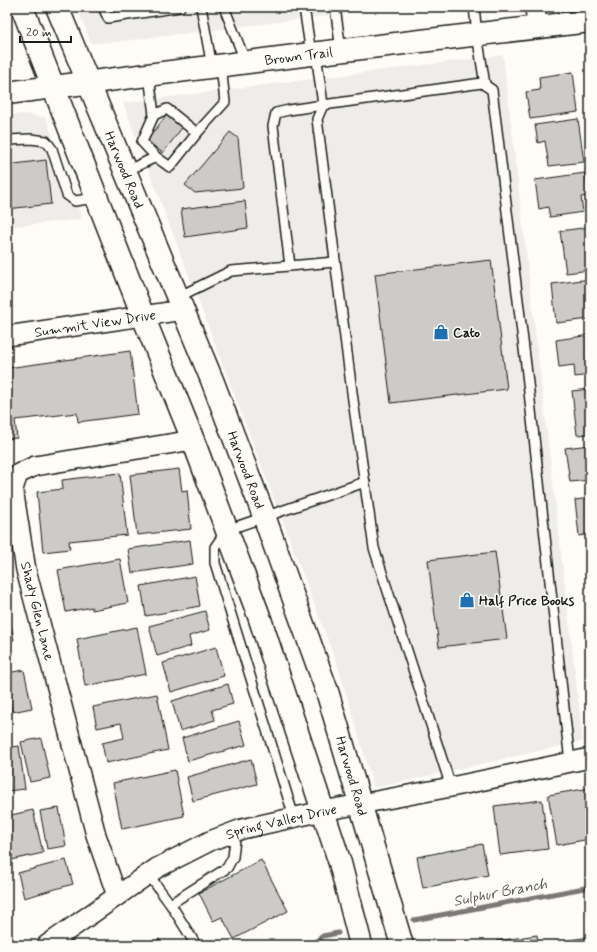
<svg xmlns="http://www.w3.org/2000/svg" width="597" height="952" font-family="Mynerve,sans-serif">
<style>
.built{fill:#eeede9}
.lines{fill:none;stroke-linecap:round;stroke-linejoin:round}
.stream{stroke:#797876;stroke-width:5}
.building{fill:#cccbc8;stroke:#1c1c1c}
.lane-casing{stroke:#1c1c1c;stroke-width:12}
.street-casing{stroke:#1c1c1c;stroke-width:22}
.secondary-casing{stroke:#1c1c1c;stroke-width:25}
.lane{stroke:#fdfcf7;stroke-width:9}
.street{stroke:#fdfcf7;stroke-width:19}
.secondary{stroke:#fdfcf7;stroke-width:22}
.labels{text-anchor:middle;stroke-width:3;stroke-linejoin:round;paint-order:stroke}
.street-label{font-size:14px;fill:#1c1c1c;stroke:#fdfcf7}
.poi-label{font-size:14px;font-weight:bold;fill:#1c1c1c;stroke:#fdfcf7;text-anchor:start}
.water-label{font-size:15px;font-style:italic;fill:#5a5a58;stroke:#fdfcf7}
</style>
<rect width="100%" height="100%" fill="#fdfcf7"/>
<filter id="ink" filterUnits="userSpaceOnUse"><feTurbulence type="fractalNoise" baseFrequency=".025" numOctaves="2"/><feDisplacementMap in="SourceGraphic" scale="8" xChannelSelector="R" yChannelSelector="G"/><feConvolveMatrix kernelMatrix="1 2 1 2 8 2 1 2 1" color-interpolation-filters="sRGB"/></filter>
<g filter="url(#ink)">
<g class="built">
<polygon points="77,7 399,7 115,42 91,43"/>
<polygon points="503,55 583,741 374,788 339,669 123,103"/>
<polygon points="26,114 46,118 82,219 7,227 7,115"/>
</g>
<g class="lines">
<g class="stream">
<polyline points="414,920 590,887"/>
<polyline points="311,945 323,936 338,933"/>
</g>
</g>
<g class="building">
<polygon points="573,72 578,112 530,119 526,92 540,90 539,77"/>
<polygon points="168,113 184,125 163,153 147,141"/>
<polygon points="578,119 584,162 549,166 545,141 538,143 535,125"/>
<polygon points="230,132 238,138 243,188 195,193 185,185"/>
<polygon points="46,160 51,204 7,209 7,165"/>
<polygon points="585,173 589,196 581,197 583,212 550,217 548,207 539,209 535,180"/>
<polygon points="245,201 248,228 185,237 181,209"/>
<polygon points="590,227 590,270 566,273 560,231"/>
<polygon points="491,260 507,389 391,403 375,274"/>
<polygon points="590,279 590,319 556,323 552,284"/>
<polygon points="590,335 590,375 575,377 574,365 559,367 556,340"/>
<polygon points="130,351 138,414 78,422 77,413 15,420 17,438 7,439 7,368"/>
<polygon points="590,389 590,434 577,435 572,391"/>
<polygon points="590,445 590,480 570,482 565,448"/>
<polygon points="179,469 182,491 187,490 191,529 137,535 130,475"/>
<polygon points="120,473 127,535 69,541 70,549 43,552 37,492 63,489 62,480"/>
<polygon points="590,498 590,534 579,536 575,500"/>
<polygon points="190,540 193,564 132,573 128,549"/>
<polygon points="495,552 507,639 439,647 428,560"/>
<polygon points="120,559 128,603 92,610 92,607 66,612 58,570"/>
<polygon points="195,576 200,606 146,616 141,586"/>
<polygon points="7,604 14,640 7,641"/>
<polygon points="205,611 210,630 189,636 191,646 157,656 149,626"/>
<polygon points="137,627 146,674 85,686 77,639"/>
<polygon points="216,647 224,676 171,692 163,663"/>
<polygon points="24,670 32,708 12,712 7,688 7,673"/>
<polygon points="228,684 233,704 212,710 215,720 180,731 172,701"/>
<polygon points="157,694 168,750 106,763 102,743 124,738 121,723 97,728 93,707"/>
<polygon points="239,721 246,745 188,761 182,738"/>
<polygon points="41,738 50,778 30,782 21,742"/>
<polygon points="19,746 25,789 7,791 7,748"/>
<polygon points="251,759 257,784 193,801 187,777"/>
<polygon points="175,770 184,816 122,829 113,783"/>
<polygon points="590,788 590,839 557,845 548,795"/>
<polygon points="542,800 548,849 500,855 494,806"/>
<polygon points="59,808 66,846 47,849 40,811"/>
<polygon points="33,810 43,853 7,861 7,816"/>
<polygon points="482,844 488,875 423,888 417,857"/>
<polygon points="66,860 73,884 24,898 18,873"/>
<polygon points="261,860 288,911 234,939 222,917 213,921 199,893"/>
<polygon points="537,935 538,945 497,945 497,941"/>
<polygon points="590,937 590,945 549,945 549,943"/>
<polygon points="159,939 162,945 147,945"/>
</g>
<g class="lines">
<defs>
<g id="lane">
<polyline points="103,7 108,18 180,7"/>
<polyline points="201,7 212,67"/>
<polyline points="224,7 246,63"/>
<polyline points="304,7 311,54"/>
<polyline points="335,7 341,50"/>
<polyline points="474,7 477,34 485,85"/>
<polyline points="149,75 154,115 167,109 197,133"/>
<polyline points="154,115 142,142 156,157"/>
<polyline points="7,140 31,139 46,141 52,149 67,195 75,201 96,198"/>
<polyline points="126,171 156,157 170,167 197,133 225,102 221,66"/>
<polyline points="290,266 273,126 276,113 289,110 323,105 316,53"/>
<polyline points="178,297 231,271 335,262"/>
<polyline points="451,787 374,548 353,400 317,119 323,105 482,83 492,90 526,365 570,762"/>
<polyline points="294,817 215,563 215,547 227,530 365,482"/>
<polyline points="148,874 171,905 196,945"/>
<polyline points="171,905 175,901 227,868 233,857 236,831"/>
</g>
<g id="street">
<polyline points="535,7 537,26"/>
<path id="s1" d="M7,336L183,310"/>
<polyline points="117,896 96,835 26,570 13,489 18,474 35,466 193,440"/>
<path id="s2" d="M47,945L157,868L210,841L242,829L323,811L451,787L590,758"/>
</g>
<g id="secondary">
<polyline points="22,7 143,316 193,440 259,616 340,863 361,945"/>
<path id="s3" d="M57,7L212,380L264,516L327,691L402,945"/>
<path id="s4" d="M7,93L311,54L590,21"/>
</g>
</defs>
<use href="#lane" class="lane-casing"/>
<use href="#street" class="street-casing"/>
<use href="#secondary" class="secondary-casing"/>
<use href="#lane" class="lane"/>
<use href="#street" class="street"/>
<use href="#secondary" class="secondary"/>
</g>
</g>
<defs>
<symbol id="shop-bare" viewBox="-9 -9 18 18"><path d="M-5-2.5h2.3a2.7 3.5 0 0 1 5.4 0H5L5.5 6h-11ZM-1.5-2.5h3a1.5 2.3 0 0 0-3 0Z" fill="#1f6fb2" stroke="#fdfcf7" stroke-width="2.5" paint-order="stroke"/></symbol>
</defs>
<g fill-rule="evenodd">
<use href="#shop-bare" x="430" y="321" width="22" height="22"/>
<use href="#shop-bare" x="456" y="589" width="22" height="22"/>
</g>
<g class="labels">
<g class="street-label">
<text dy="5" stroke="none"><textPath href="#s4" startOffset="294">Brown Trail</textPath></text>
<text dy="5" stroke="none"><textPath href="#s3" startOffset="176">Harwood Road</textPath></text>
<text dy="5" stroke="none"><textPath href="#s1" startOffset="89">Summit View Drive</textPath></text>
<text dy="5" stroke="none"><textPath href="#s3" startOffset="500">Harwood Road</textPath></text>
<text transform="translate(38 611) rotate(76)" y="5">Shady Glen Lane</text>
<text dy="5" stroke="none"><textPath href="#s3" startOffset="824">Harwood Road</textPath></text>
<text dy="5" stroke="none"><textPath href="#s2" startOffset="268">Spring Valley Drive</textPath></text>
</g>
<g class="poi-label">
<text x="453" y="337">Cato</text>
<text x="479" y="605">Half Price Books</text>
</g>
<g class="water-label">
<text transform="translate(500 892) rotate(-11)" y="5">Sulphur Branch</text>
</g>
</g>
<rect width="597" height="952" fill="none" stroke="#fdfcf7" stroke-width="24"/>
<rect x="12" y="12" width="573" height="928" fill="none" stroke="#1c1c1c" stroke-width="1.5" filter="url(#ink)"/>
<path d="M20 36v6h51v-6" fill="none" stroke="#1c1c1c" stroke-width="2"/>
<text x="26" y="36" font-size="12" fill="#1c1c1c" stroke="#fdfcf7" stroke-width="3" paint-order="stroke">20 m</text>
</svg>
